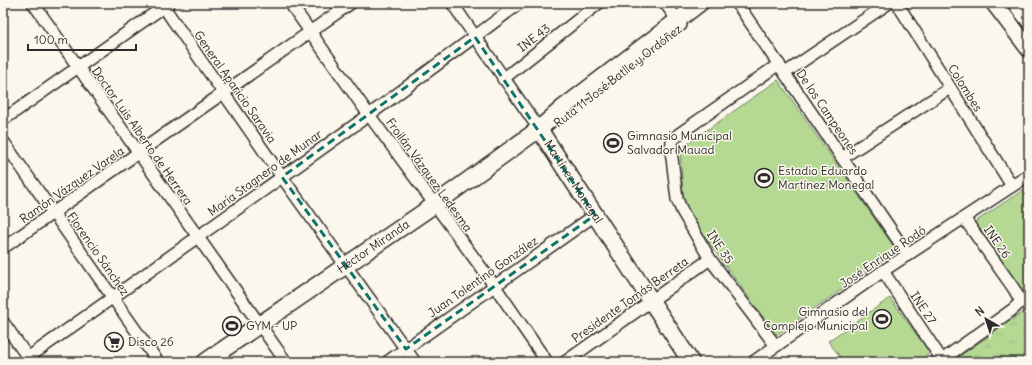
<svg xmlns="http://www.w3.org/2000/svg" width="1032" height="365" font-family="Delius,sans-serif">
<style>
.grass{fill:#b5d993;stroke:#70825f}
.park{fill:url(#park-tufts);stroke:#70825f}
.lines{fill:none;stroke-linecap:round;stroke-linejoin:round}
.minor-casing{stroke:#2b2b2b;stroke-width:14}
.highway-casing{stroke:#2b2b2b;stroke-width:19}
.minor{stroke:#fbf7ec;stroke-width:11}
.highway{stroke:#fbf7ec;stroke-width:16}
.marked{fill:none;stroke:#0f766e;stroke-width:3;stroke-dasharray:8 5;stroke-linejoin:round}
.labels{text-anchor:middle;stroke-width:3;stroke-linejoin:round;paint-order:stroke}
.street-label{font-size:12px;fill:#2b2b2b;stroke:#fbf7ec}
.poi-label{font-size:12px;fill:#2b2b2b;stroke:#fbf7ec;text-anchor:start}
</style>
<defs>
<pattern id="park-tufts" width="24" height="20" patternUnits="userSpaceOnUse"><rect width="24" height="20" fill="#b5d993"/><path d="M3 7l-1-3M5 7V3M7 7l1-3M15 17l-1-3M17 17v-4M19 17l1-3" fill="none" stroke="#9cba7f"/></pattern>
</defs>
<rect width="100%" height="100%" fill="#fbf7ec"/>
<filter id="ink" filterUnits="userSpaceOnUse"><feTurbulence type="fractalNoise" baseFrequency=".025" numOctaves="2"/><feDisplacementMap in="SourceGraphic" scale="8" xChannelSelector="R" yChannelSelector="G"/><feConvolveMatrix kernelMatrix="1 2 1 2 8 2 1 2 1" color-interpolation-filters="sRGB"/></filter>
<g filter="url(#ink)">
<g class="grass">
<polygon points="778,80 897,251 776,335 684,208 680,149"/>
<polygon points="1029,186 1029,304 972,224"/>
<polygon points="890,298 930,353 917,362 844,362 828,341"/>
</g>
<polygon class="park" points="1029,308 1029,362 951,362"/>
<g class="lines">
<defs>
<g id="minor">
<polyline points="33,3 286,362"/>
<polyline points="161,3 282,177 415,362"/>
<polyline points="290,3 369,115 494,285 547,362"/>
<polyline points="452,3 539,129"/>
<polyline points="665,3 681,25"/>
<polyline points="737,3 908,255"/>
<polyline points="897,3 1012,186"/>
<polyline points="785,73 889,3"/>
<polyline points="503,79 599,3"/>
<polyline points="3,120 169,3"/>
<polyline points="3,141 158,362"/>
<polyline points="842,158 950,88"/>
<polyline points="3,248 351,3"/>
<polyline points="883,271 942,360"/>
<polyline points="3,322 31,362"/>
<polyline points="776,346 710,259 682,211 677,199 671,150 672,141 679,134 779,64"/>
<polyline points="22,362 369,115 520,3"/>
<polyline points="387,362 595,215"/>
<polyline points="565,362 710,259"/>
<polyline points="753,362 883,271 1029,175"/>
<polyline points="939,362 1012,310 1021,302 1014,289 964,218"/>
</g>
<g id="highway">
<polyline points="994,3 1029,49"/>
<path id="s1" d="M539,129L691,362"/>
<path id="s2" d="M205,362L434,205L539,129L564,107L700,3"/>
</g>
</defs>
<use href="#minor" class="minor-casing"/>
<use href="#highway" class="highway-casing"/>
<use href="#minor" class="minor"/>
<use href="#highway" class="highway"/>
</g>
</g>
<path class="marked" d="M475,37L595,215L406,349L282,177Z"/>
<defs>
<symbol id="stadium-ring" viewBox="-11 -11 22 22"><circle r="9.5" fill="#fbf7ec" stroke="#2b2b2b" stroke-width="1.5"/><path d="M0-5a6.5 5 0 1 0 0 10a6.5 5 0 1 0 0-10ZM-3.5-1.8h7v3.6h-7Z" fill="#2b2b2b"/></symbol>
<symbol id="supermarket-ring" viewBox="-11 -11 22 22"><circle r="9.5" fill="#fbf7ec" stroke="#2b2b2b" stroke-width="1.5"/><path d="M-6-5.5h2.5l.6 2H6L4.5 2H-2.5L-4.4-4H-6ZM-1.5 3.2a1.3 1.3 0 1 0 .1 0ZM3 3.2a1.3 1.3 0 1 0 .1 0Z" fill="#2b2b2b"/></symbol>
</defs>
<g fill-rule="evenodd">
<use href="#stadium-ring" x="602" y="132" width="22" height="22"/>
<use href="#stadium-ring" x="753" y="167" width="22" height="22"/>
<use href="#stadium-ring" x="871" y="308" width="22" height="22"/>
<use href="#stadium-ring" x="221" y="315" width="22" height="22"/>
<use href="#supermarket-ring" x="103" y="331" width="22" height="22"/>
</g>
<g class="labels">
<g class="street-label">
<text transform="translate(534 38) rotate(-38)" y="4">INE 43</text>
<text transform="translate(618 76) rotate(-38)" y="4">Ruta 11 José Batlle y Ordóñez</text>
<text transform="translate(235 87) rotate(55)" y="4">General Aparicio Saravia</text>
<text transform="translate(965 88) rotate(58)" y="4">Colombes</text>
<text transform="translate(827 112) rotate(56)" y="4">De los Campeones</text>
<text transform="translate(142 136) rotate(55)" y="4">Doctor Luis Alberto de Herrera</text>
<text transform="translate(265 173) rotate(-36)" y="4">María Stagnero de Munar</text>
<text transform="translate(429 175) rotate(54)" y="4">Froilán Vázquez Ledesma</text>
<text dy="4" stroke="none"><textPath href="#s1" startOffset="63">Martínez Monegal</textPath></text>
<text transform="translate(72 185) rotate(-35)" y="4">Ramón Vázquez Varela</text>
<text transform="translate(997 242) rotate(55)" y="4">INE 26</text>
<text dy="4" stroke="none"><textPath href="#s2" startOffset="204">Héctor Miranda</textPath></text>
<text transform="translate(720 247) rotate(56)" y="4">INE 35</text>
<text transform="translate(98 254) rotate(55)" y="4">Florencio Sánchez</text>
<text transform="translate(883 257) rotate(-34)" y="4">José Enrique Rodó</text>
<text transform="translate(483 277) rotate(-35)" y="4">Juan Tolentino González</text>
<text transform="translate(630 300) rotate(-35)" y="4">Presidente Tomás Berreta</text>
<text transform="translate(923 308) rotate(56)" y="4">INE 27</text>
</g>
<g class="poi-label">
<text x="627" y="140">Gimnasio Municipal<tspan x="627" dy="14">Salvador Mauad</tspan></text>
<text x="778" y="175">Estadio Eduardo<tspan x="778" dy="14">Martínez Monegal</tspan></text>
<text x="868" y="316" text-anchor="end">Gimnasio del<tspan x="868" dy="14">Complejo Municipal</tspan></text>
<text x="246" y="330">GYM - UP</text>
<text x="128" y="346">Disco 26</text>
</g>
</g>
<rect width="1032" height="365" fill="none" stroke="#fbf7ec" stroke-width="16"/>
<rect x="8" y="8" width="1016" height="349" fill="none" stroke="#2b2b2b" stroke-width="1.5" filter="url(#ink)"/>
<g transform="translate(986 319) rotate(321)" stroke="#fbf7ec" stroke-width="3" paint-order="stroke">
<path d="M0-3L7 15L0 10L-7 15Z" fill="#2b2b2b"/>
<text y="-6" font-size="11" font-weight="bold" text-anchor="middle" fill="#2b2b2b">N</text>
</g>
<path d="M28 44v6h108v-6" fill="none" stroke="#2b2b2b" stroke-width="2"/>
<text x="34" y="44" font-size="12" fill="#2b2b2b" stroke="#fbf7ec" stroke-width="3" paint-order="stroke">100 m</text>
</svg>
